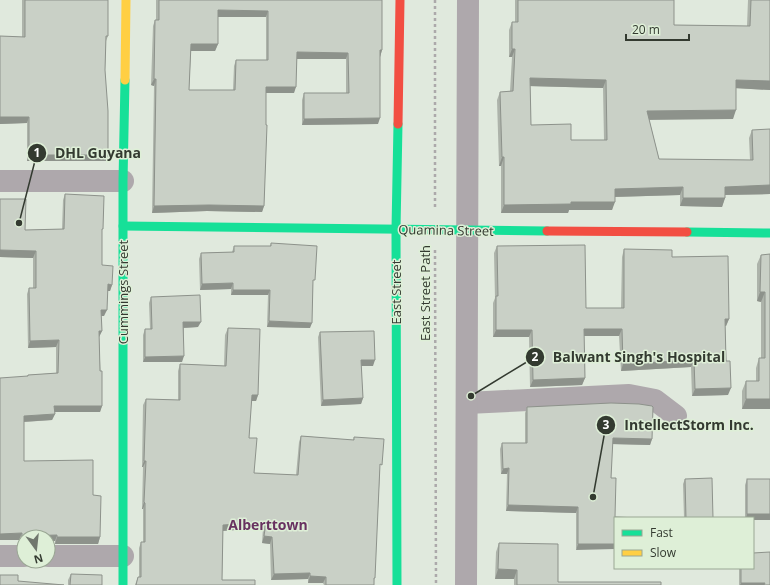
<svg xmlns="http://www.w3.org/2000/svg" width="770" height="585" font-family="'Open Sans',sans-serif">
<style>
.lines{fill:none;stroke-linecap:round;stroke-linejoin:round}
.path{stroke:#aca9aa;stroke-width:2.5;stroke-dasharray:3 3;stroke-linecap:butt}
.street{stroke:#aea8ac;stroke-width:22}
.fast{stroke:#16e098;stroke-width:9}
.slow{stroke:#ffcf43;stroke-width:9}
.jam{stroke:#f24e42;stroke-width:9}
.wall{fill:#adb3aa;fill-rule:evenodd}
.shaded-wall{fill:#8d928b}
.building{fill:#c9d0c6;stroke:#8d928b;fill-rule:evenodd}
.labels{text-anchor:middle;stroke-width:3;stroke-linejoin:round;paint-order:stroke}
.street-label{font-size:13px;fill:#333a30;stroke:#deefd7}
.neighbourhood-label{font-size:14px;font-weight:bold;fill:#683260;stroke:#deefd7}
.leader{fill:none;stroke:#333a30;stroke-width:1.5}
.callout-dot{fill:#333a30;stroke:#deefd7;stroke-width:1.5}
.mark-label{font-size:12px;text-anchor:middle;font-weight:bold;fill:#fff}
.callout-label{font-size:14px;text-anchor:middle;font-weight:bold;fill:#333a30;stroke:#deefd7;stroke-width:3;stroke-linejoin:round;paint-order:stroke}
</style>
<rect width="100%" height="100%" fill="#e0e9dd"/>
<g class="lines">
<g class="path">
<polyline points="435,207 435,0"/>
<polyline points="435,250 436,585"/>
</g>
<g class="street">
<polyline points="0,181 123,181"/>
<polyline points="467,403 629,395 655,400 676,416"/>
<polyline points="0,556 24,556"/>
<polyline points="48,556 123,556"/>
<polyline points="466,585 468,0"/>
</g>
<g class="fast">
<polyline points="123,226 547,231"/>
<polyline points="687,232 770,233"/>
<polyline points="123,585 123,181 125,80"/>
<polyline points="397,585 396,229 398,124"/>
</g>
<polyline class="slow" points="125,80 126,0"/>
<g class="jam">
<polyline points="398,124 400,0"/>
<polyline points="547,231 687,232"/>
</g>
</g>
<g class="wall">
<polygon points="22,0 108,0 108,36 106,41 105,70 108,155 106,161 27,161 27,123 0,124 0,36 22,37"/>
<path d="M156,0H382V50L380,57L378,124L302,125V100L304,93H346V59H297L294,93H266L264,206L262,212L207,211L152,213L154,86L151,85L153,26L155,20H156ZM218,17H266V60H236L234,66L233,90H189L191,51H215L218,44Z"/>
<path d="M515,0H674V25L747,26L748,0H770V90L736,88L733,119H649L659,159L750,160L749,138L752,130L770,194L725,195V198L722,207L680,206V195L615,197L612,210H569L568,213H501V166H499L497,100L500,92L510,91L512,57H509V30L512,22H515ZM530,86L603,88L604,140H571L531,125Z"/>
<polygon points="65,194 102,233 102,265 112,285 110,291 107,291 104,316 101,316 102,331 99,337 102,406 100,412 55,412 55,414 52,420 24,422 24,461 93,495 100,537 98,544 55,544 55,541 48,541 48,537 19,542 19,540 0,540 27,376 28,375 56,373 56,347 28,348 27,294 29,288 33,288 33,258 0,257 0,199 25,230 62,229 63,200"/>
<polygon points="271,243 313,285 310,328 267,327 268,295 231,295 231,289 200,290 199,259 201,253 232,252 234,246 270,246"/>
<polygon points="497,246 586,308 621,308 622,257 624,249 672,257 729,319 726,326 725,326 728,395 692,396 691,367 621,371 619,336 584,336 585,378 582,385 530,387 529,337 493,337 493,303 495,298 494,253"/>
<polygon points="770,254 770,409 742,409 742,391 746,381 756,381 756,368 759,358 761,358 761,302 757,301 757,264 761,255"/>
<polygon points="151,297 198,327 184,328 182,362 143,362 143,335 145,329 150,329 149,303"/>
<polygon points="228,328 258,395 256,401 251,401 249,438 254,473 296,475 299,442 301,436 353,440 354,437 380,471 374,585 324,585 323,583 308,583 308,579 271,580 270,544 262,543 263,528 223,531 222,580 255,585 135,585 138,577 139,577 139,548 141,542 143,542 143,509 142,509 143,467 142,467 143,405 146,399 178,400 178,371 180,364 224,366 225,335"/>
<polygon points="320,332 373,366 361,366 363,398 361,404 321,406 318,337"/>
<polygon points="527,407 652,439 650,445 612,444 611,478 576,550 576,513 506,511 507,474 501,474 500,449 502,443 525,443 525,413"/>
<polygon points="685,479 713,518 684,518 683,484"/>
<polygon points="747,479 770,479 770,520 753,520 753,518 745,518 745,485"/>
<polygon points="499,543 558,582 661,585 514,585 514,579 495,579 496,552"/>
<polygon points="739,568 753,568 770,585 739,585"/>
<polygon points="71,574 102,585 68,585 68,580"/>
</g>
<g class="shaded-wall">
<polygon points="218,10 268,11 266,17 215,17"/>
<polygon points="191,44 218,44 215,51 189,51"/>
<polygon points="512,49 515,49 512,57 509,57"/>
<polygon points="380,50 382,50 380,57 377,57"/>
<polygon points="297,52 348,53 346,59 295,59"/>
<polygon points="530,78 606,80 603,88 527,86"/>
<polygon points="154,79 156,79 154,86 151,85"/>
<polygon points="736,80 770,81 770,90 733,88"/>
<polygon points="266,87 296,87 294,93 264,93"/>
<polygon points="736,110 733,119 644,120 647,111"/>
<polygon points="0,117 29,117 27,123 0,124"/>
<polygon points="380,118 378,124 302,125 304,119"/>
<polygon points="29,155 108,155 106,161 27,161"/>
<polygon points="502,157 504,157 501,166 499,166"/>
<polygon points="770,185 770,194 722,195 725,187"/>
<polygon points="683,187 680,195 612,197 615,189"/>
<polygon points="683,198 725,198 722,207 680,206"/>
<polygon points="571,202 615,202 612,210 569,210 568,213 501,213 504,205"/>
<polygon points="209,205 264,206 262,212 207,211 152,213 154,206"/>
<polygon points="0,250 36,251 33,258 0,257"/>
<polygon points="233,283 231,289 200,290 202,284"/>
<polygon points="108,284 112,285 110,291 105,291"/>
<polygon points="233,290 270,290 268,295 231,295"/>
<polygon points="760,292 765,292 761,302 757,301"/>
<polygon points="101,310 107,310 104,316 99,316"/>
<polygon points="725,319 729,319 726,326 723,326"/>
<polygon points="269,321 312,323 310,328 267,327"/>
<polygon points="183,322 201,322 198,327 181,328"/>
<polygon points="584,329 622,329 619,336 581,336"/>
<polygon points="496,330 532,330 529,337 493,337"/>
<polygon points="99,331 102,331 99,337 97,337"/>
<polygon points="59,340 56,347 28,348 30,341"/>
<polygon points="184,356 182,362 143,362 145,357"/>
<polygon points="361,360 375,360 373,366 359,366"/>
<polygon points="694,360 691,367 621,371 623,364"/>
<polygon points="585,378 582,385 530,387 533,380"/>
<polygon points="731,388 728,395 692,396 695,389"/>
<polygon points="252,395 258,395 256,401 249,401"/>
<polygon points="363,398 361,404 321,406 323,400"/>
<polygon points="746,399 770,399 770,409 742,409"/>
<polygon points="54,406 102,406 100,412 52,412"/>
<polygon points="55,414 52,420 21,422 24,416"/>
<polygon points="613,438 652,439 650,445 611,444"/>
<polygon points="144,461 146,461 143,467 142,467"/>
<polygon points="509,468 507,474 501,474 503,469"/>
<polygon points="144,502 145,503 143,509 142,509"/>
<polygon points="508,505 578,507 576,513 506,511"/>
<polygon points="747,514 770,514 770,520 753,520 753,518 746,518"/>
<polygon points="266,522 263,528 221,531 223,525"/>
<polygon points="22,533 19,540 0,540 0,534"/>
<polygon points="57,535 55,541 48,541 48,537 24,537 24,542 19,542 22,536"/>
<polygon points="264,536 272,537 270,544 262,543"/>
<polygon points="57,537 100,537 98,544 55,544"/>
<polygon points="578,544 615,544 615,549 576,550"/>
<polygon points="498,569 517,570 514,579 495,579"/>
<polygon points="310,573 308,579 271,580 274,574"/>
<polygon points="310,576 326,577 323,583 308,583"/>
<polygon points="741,583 765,583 764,585 740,585"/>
</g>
<g class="building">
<polygon points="25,0 108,0 108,36 106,36 105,70 108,111 108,155 29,155 29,117 0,117 0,36 25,37"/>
<path d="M159,0H382V50H380V118L304,119V93H349L348,53L297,52L296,87H266V125H267L264,206L209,205L154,206L156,79H154L155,20H159ZM218,10L268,11V60H236L235,90H189L191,44H218Z"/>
<path d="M518,0H674V25L750,26L751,0H770V81L736,80V110L647,111L659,159L753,160L752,130L770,129V185L725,187V198H683V187L615,189V202H571V204L504,205V157H502L500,92L513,91L515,49H512V22H518ZM530,78L606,80L607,140H571V124L531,125Z"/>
<polygon points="65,194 104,196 103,229 102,229 102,265 113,266 112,285 108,284 107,310 101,310 102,331 99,331 100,371 102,371 102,406 54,406 55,414 24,416 24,461 93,460 93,495 101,496 100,537 57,537 57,535 22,536 22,533 0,534 0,378 28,376 28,375 58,373 59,340 30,341 29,288 36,288 36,251 0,250 0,199 26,199 25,230 64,229"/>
<polygon points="271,243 317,246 315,280 313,280 312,323 269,321 270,290 233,290 233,283 202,284 201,253 234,252 234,246 271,246"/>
<polygon points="585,245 586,308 624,308 624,249 672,250 672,257 728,256 729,319 725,319 726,361 730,361 731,388 695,389 694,360 623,364 622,329 584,329 585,378 533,380 532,330 496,330 496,296 498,296 497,246"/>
<polygon points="770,254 770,399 746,399 746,381 759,381 759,358 765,358 765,292 760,292 761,255"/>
<polygon points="200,295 201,322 183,322 184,356 145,357 145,329 152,329 151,297"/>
<polygon points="228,328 260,329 258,395 252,395 249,438 257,438 254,473 298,475 301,436 354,440 354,437 384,439 382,465 380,464 375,578 374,578 374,585 326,585 326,577 310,576 310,573 274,574 272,537 264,536 266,522 223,525 222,580 255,580 255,585 136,585 138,577 141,577 141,542 145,542 145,503 144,502 146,461 144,461 146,399 180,400 180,364 226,366"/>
<polygon points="374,331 375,360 361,360 363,398 323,400 320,332"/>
<polygon points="611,403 639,404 652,406 653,407 652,439 613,438 611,478 616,478 615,517 639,518 615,518 615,544 578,544 578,507 508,505 509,468 503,469 502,443 527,443 527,407"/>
<polygon points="712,478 713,518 686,518 685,479"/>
<rect x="747" y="479" width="23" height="35"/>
<polygon points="499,543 558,544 558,582 661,582 661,585 517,585 517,570 498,569"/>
<polygon points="770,552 770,585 764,585 765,583 741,583 741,568 753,568 753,553"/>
<polygon points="71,574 102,575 102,585 70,585"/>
<polygon points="0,575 18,575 18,581 64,585 0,585"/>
</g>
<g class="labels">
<g class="street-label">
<text transform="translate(446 230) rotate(1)" y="5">Quamina Street</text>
<text transform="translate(123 292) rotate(-90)" y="5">Cummings Street</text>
<text transform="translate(396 292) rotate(-90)" y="5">East Street</text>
<text transform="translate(425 293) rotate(-90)" y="5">East Street Path</text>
</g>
<g class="neighbourhood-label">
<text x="268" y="530">Alberttown</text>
</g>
</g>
<path class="leader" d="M19 223L37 153M471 396L535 357M593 497L606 425"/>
<g class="callout-dot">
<circle cx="19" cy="223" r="4"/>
<circle cx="471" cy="396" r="4"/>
<circle cx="593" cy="497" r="4"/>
<circle cx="37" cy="153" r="10"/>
<circle cx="535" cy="357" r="10"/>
<circle cx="606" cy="425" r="10"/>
</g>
<g class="mark-label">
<text x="37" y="157">1</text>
<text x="535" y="361">2</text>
<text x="606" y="429">3</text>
</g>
<g class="callout-label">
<text x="98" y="158">DHL Guyana</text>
<text x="639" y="362">Balwant Singh's Hospital</text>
<text x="689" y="430">IntellectStorm Inc.</text>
</g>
<rect x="614" y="517" width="140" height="52" fill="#deefd7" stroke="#9aa794"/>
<rect x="622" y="530" width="20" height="6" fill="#16e098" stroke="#9aa794"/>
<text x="650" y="537" font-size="12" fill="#333a30">Fast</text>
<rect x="622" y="550" width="20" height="6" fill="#ffcf43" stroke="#9aa794"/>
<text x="650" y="557" font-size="12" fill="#333a30">Slow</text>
<g transform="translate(36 549) rotate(165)"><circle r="19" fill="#deefd7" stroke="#9aa794"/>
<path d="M0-3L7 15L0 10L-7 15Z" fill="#70776d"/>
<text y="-6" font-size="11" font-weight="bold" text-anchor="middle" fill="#333a30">N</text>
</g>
<path d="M626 34v6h63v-6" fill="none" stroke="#333a30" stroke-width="2"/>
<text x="632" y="34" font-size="12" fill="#333a30" stroke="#deefd7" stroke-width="3" paint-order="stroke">20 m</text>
</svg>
